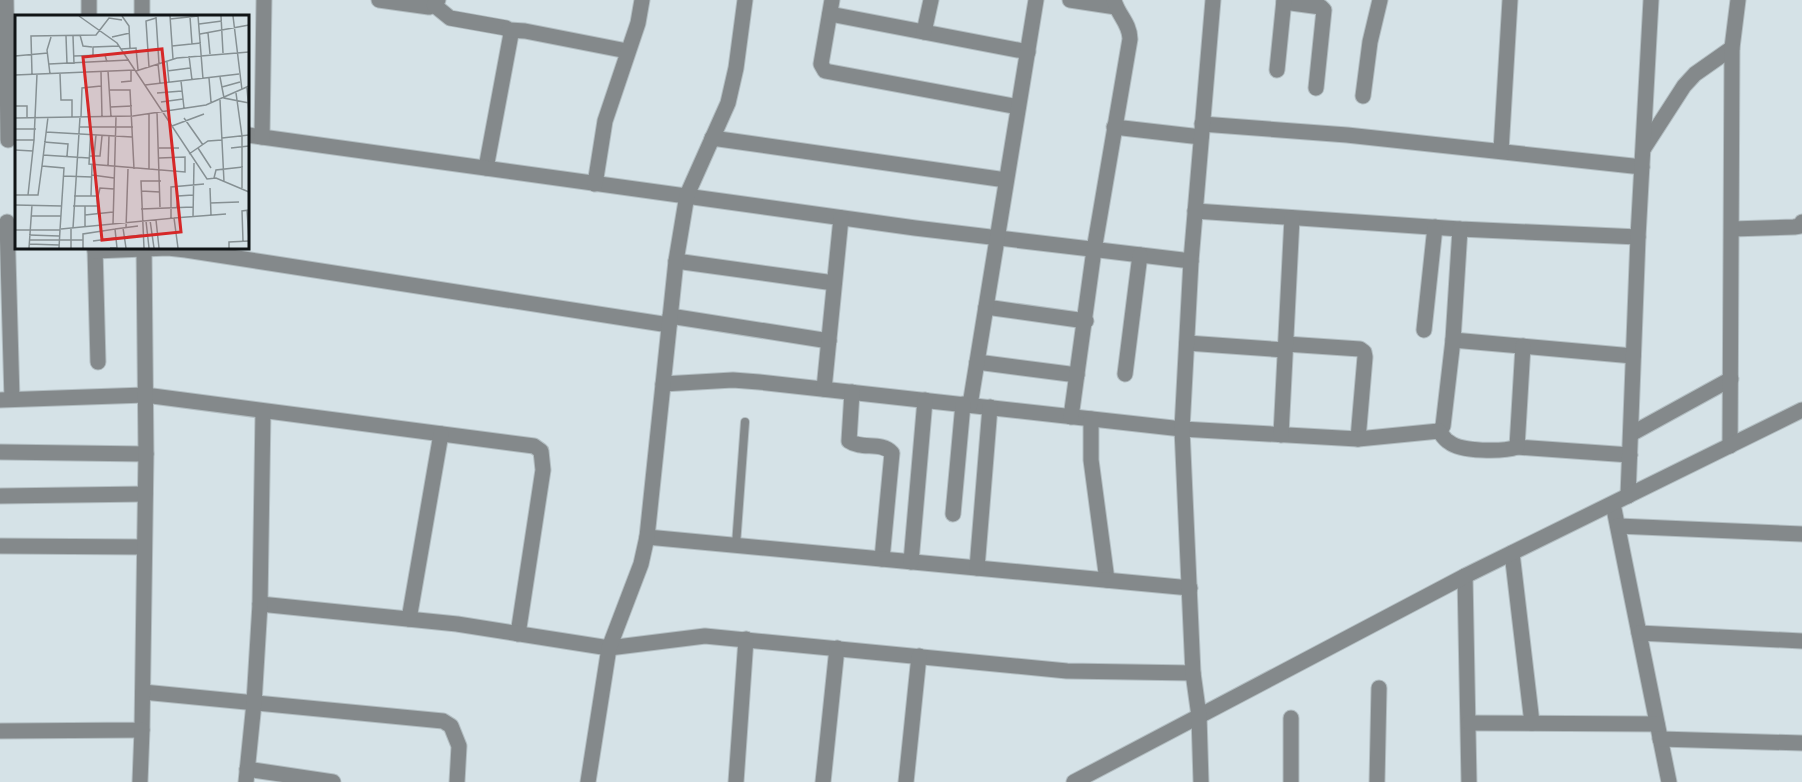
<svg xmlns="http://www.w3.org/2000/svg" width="1802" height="782" font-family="'Fira Sans Condensed',sans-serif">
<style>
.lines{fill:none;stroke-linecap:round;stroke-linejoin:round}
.service-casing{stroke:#b2bdc1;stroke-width:10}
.minor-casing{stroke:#b2bdc1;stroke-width:17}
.service{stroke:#84898b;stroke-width:8}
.minor{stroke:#84898b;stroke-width:15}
.inset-road{fill:none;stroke:#869093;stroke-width:1.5}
.view{fill:#d62828;fill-opacity:0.15;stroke:#d62828;stroke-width:3}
.inset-edge{fill:none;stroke:#101416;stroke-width:3}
</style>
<rect width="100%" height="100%" fill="#d5e2e7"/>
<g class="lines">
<defs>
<polyline id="service" points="736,545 745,422"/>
<g id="minor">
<polyline points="6,0 8,140"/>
<polyline points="89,0 89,16"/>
<polyline points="142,0 142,16"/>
<polyline points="379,0 429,7 434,5 438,0"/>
<polyline points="832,0 821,64 825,71 1018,107"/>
<polyline points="1070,0 1116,7"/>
<polyline points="1284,2 1321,7 1324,10 1316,88"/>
<polyline points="434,5 450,18 506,28 511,34 486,168"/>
<polyline points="830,14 1028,52"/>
<polyline points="509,30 525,31 627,51"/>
<polyline points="924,32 931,0"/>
<polyline points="1277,70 1284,0"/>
<polyline points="1363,96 1370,42 1380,0"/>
<polyline points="1202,124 1347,135 1642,167"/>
<polyline points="1114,127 1201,137"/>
<polyline points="248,135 915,228 1191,261"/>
<polyline points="262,137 264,0"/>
<polyline points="712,138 1006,180"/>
<polyline points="1644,148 1684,86 1695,74 1732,48"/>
<polyline points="1501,151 1510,0"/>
<polyline points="595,184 605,121 638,23 642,0"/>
<polyline points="1195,211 1460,229 1638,237"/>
<polyline points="7,222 12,399"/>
<polyline points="1732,229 1794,227 1800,226 1802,222"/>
<polyline points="95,248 98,362"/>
<polyline points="95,251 168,248 186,250 669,325"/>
<polyline points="676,261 834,283"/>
<polyline points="986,307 1086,321"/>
<polyline points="670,316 829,341"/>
<polyline points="1424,330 1435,227"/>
<polyline points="1453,340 1633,356"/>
<polyline points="1187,343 1285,350"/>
<polyline points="1286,344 1360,349 1364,352 1365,357 1358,439"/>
<polyline points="1523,346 1517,447 1630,455"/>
<polyline points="977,362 1077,375"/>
<polyline points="1125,374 1140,255"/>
<polyline points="663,384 733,380 759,382 1182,429 1358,439 1439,431 1443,426 1453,340 1460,229"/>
<polyline points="824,389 841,218"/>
<path d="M852,392L849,441C862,450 881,441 892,453L882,559"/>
<polyline points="0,400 145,395 534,446 541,451 543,470 518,634"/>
<polyline points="970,405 1036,0"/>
<path d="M1071,417L1094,250L1130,39C1130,23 1117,14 1114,0"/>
<polyline points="1091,419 1091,460 1107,580"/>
<path d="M1439,431C1442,435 1445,440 1449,442C1461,452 1503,452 1517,447"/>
<polyline points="1631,434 1731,379"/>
<polyline points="1281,435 1292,218"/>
<polyline points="1730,446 1732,48 1738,0"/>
<polyline points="0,452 146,454"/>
<polyline points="0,496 145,494"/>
<polyline points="1628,496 1638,237 1651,0"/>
<polyline points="1613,504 1669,782"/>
<polyline points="953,514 963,404"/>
<polyline points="1618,526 1802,534"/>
<polyline points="647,537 1190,588"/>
<polyline points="0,546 144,547"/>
<polyline points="1512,553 1532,723"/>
<polyline points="911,562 925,400"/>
<polyline points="977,568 990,407"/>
<polyline points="1465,576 1469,782"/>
<polyline points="260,604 457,624 609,648 705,636 1067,671 1193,673"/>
<polyline points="409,619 441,434"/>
<polyline points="1639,633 1802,641"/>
<polyline points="143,692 443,721 451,726 459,746 457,782"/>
<polyline points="1469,723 1657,724"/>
<polyline points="0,731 142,730 146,454 144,248"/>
<polyline points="1660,739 1802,743"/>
<polyline points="247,769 333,782"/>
<polyline points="140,782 142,730"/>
<polyline points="246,782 254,703 260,604 263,412"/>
<polyline points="588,782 609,648 641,564 647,537 676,261 687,195 728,103 736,68 745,0"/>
<polyline points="736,782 746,639"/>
<polyline points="823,782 837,648"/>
<polyline points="906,782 919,656"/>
<polyline points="1074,782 1465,576 1802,410"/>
<polyline points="1201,782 1199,716 1193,673 1182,429 1191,261 1213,0"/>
<polyline points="1291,782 1291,718"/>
<polyline points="1377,782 1379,688"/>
</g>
</defs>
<use href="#service" class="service-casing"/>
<use href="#minor" class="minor-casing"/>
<use href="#service" class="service"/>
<use href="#minor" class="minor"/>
</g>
<g transform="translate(15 15)">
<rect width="234" height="234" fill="#d5e2e7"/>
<path class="inset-road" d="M64,1L102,28L192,164L201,163L234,177M107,1L114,11L115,33M155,1L158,44M183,1L188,64M206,1L208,38M218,1L227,75M141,2L144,49M175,2L177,29M155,4L183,1M184,9L207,6M193,18L195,39M185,19L234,10M65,20L68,31L77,32M51,21L52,49M58,21L59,49M97,22L115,18M157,31L186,28M106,34L121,33L123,55M78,40V32L104,31M0,41L33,38M59,41L90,40L92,47M174,41L177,65M152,47L154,67M34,49L114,45M143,49L145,68M134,52L131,6L141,3M93,56L96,102M121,56L162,43L234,37M152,56L175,53M86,57L87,102M17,59L16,21L81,20L94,3L107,5M35,59L32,35L36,22M45,59L46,85H57V102M0,60L120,55M205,62L209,83L234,88M194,63L196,87M166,66L169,93M106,67L116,66V55M130,70L224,59M207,72L225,67M232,73L234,97M95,75H115L119,154M142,78L167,76M221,78L227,121V173M205,85L209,167M146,87L168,84M0,91H12V102M95,92L117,91M142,97L145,192M134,98V154M33,102L27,151L49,153L45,215M66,102L67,73L86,71M0,103L118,101L191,90L234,71M169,103L188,130M157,111L189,99M64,112H118M76,112L74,149L170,157V142L144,143M0,114H21M31,117L117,122M207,123L234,120M0,125H19L13,180M19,125L22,59M29,127L53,129L52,141M144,133H164M183,133L196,153M216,133L234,131M0,135L18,136M174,139L193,126L207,125M28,140L74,143M74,141H85L87,121M79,141L81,120M93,151L94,121M77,160L99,163M48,161L77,162M199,163L201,155L228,152M195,173L196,200M126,176L145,177M0,180H23L27,151M59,181H82L83,199M76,181L77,150M83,181L85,173L99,174M195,188L224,187M0,190L47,191M58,191H83M162,192L163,181L178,180M126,194L178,192M232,195L234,225M70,200L98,197M16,201H46M178,202L179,148M156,203V172L189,169M159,203L211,199M135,205L139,233M141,205L144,233M131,206L134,233M98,209L101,102M58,213L65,102M70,213V191M108,213L111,233M111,213L113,154M46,214L159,203L163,233M100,214L123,211M0,215H45L44,233M14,220L44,221M109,222L127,220M14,225H68M78,226L101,223M228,226L227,196L234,195M14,229L44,230M14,233L17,190M56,233V213M68,233V219L100,214L102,233H95M129,233L126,166H146M214,233V227L234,226"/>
<path class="view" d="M147,34L166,217L87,225L68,42Z"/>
<rect width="234" height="234" class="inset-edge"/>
</g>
</svg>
